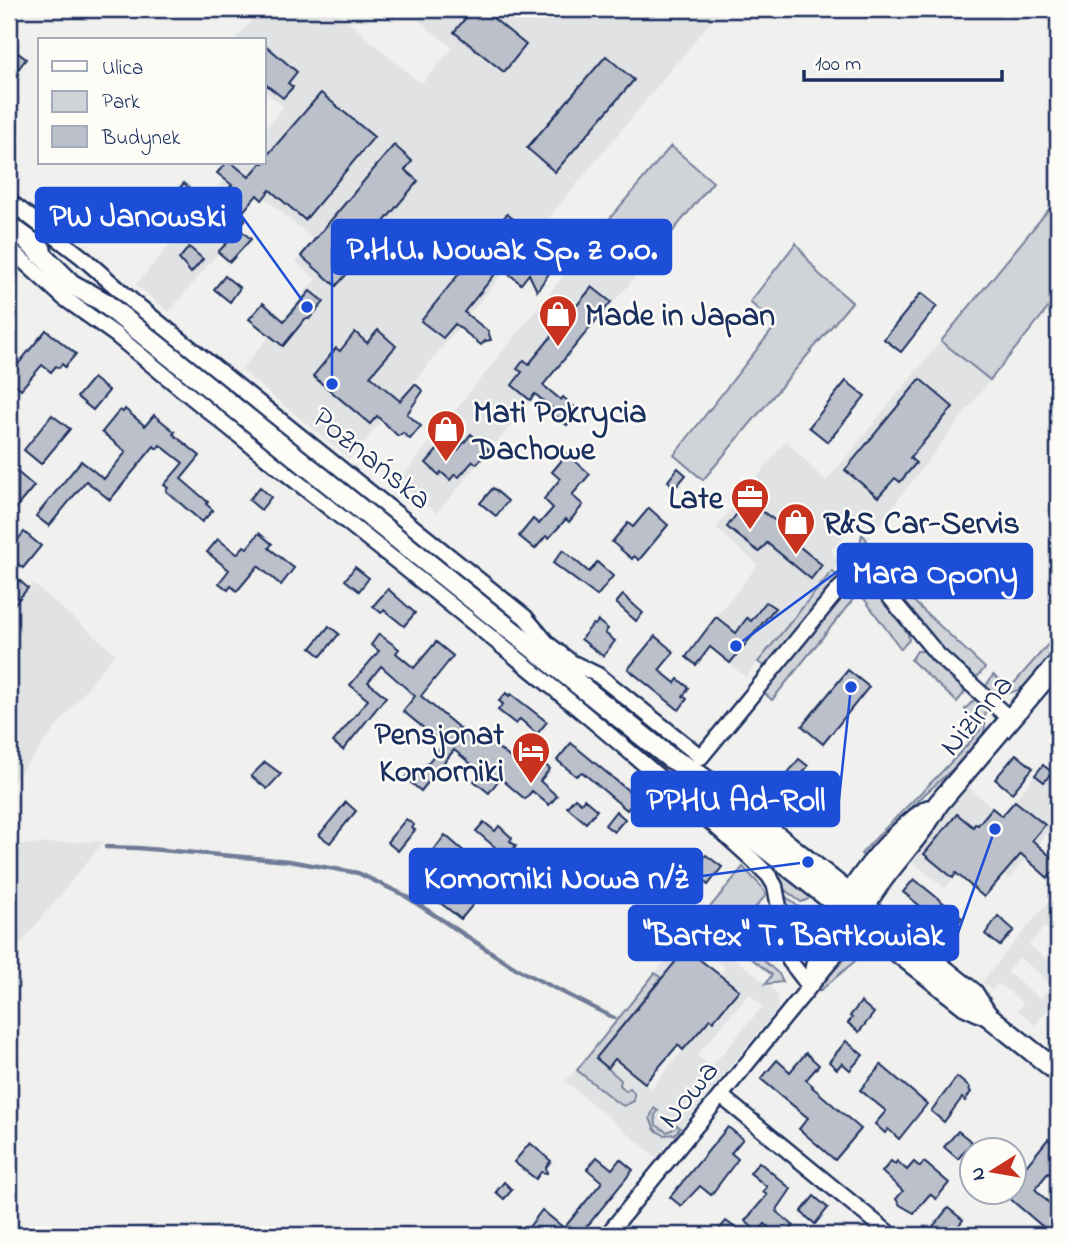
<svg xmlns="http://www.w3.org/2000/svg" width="1067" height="1244" font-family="'Indie Flower',sans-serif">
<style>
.built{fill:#e0e2e3;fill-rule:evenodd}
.green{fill:#d0d3d8;stroke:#76819b;stroke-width:2}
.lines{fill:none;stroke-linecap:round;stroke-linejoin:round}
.stream{stroke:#6f7b97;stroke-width:4.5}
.building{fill:#bbc0ca;stroke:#1b2f5e;stroke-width:2}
.street-casing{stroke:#1b2f5e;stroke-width:19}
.secondary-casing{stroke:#1b2f5e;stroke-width:24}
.street{stroke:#fdfcf7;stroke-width:14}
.secondary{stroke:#fdfcf7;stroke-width:19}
.labels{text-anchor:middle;stroke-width:5;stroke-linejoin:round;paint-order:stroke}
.poi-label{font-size:32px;font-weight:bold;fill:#1b2f5e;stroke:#fdfcf7;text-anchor:start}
.street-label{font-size:32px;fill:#1b2f5e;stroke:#fdfcf7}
.leader{fill:none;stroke:#1d4ed8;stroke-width:2.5}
.callout-dot{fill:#1d4ed8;stroke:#fdfcf7;stroke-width:2.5}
.callout{fill:#1d4ed8;stroke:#1d4ed8;stroke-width:2.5}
.callout-label{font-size:33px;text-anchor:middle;font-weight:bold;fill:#fff}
</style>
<rect width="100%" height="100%" fill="#f0f0ee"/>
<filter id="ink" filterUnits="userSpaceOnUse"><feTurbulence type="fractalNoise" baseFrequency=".0143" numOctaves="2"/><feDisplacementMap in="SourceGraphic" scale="14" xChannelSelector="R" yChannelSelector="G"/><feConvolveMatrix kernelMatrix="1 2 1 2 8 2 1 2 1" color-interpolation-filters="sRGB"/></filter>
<g filter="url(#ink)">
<g class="built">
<polygon points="262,9 333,9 421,84 453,48 415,17 422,9 721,9 350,459 241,370 316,279 296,262 314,240 265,198 262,200 256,195 241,214 246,219 169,312 136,285 237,163 264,163 264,130 284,107 264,91 264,40 235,40"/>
<polygon points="610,218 655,253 437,513 398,482"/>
<polygon points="941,341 990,380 867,540 854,524 831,550 840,562 746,677 699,638 758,565 716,528 786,441 826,482"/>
<polygon points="33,584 115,653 9,787 9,613"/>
<polygon points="1043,765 1058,777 1058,819 1009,879 976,851 945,888 909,859 968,787 1002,816"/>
<polygon points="104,841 99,847 9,958 9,845"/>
<path d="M1058,890V938L1044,927L1029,945L1058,969V997L1035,1025L1018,1010L1023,1003L998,983L992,990L982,982ZM1019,957L1052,984L1040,999L1007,972Z"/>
<path d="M698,929L773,989L778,996V1008L680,1128L677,1126L669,1131L661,1129L655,1121L658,1111L655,1108L651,1125L672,1135L677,1132L656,1157L565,1081L577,1070L618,1103L635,1096L633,1091H626L620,1085L621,1080L608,1068L615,1059L651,1088L710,1019L714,1021L739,990L719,973L717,975L686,949L661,978L655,973L679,945L683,947ZM703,950L725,967L721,973L717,974L697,957ZM749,994L763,1006L711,1067L697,1055Z"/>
</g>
<g class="green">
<polygon points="671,146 713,182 655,253 610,218"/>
<polygon points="1058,198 1058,296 990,380 941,341"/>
<polygon points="796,243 818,273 852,302 703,480 674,455 776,325 750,302"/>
<path d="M862,534L867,540L863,546L901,588H892C879,574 855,554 862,534Z"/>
<polygon points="832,571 840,578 769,664 764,666 758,662"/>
<path d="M854,586C880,582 895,617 908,634L909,640L901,649L859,592L772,700L763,692L841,597Z"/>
<polygon points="908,596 985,668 978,676 971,676 930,637 905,605"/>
<path d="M1058,633V649C1044,664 1027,694 1004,693L1001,696L987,689L986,686L993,675L1010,688Z"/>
<polygon points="917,651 924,651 963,687 964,693 957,702 911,660"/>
<path d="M975,699L979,700L986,710C983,719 988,726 982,736C967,758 945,776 925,794C904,814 884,835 865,857L861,854C899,811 944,774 980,730L965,709Z"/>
<polygon points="769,861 811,895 807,900 801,902 786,891 766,864"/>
<polygon points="743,867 761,886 766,895 732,935 752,951 748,956 706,921 683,948 679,945"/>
<path d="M785,896L822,926L823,930L817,938L802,942C785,935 787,912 785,896Z"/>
<polygon points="850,952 854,955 855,961 820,991 818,989"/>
<polygon points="755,953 779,974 783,982 765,984 772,975 751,958"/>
<polygon points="655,973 661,978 596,1058 621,1080 620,1085 626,1091 630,1088 634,1093 634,1101 624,1106 615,1101 577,1070"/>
<polygon points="654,1108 658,1111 655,1115 656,1125 667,1132 672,1130 677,1125 680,1128 675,1134 664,1135 655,1130 650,1118"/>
</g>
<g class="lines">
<polyline class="stream" points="106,847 137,848 289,861 358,873 404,895 515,968 614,1018"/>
</g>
<g class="building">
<polygon points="473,9 482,9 526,45 504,72 454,32"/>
<polygon points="264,44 297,72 288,83 293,87 283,98 264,83"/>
<polygon points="9,46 26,59 9,81"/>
<polygon points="606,56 634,80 555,172 527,148"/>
<polygon points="321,93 374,137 305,220 270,190 262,200 257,195 241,214 246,219 238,228 251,239 230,262 218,252 232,238 216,224 231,205 222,196 232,185 217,173 226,163 232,163 249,177 261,163 264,163 264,159"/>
<polygon points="394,145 412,161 405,170 418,181 343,271 347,274 336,286 301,256"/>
<polygon points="184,183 198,195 182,214 168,201"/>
<polygon points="507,214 529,231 522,240 552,264 552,269 537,291 529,274 521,284 501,267 464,312 488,331 491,340 485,341 481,345 455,324 443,338 421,321"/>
<polygon points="189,247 203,259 191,273 179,259"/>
<polygon points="225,276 240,288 230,302 214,289"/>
<polygon points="592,287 611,302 543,385 561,400 563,397 579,411 567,425 551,412 554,410 535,394 530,400 512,385 522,372 517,369 524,360 529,364"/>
<polygon points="310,291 324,302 309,319 305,319 283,346 249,319 263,303 284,321"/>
<polygon points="921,293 937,306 901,352 884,339"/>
<polygon points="46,330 76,354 65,367 62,364 59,368 56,366 51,372 42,365 21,389 9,379 9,375"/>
<polygon points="378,330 396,346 370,376 400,401 415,384 423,391 407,414 421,426 410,439 403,433 398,436 377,416 370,424 313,376 336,348 340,351 355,332 367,343"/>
<polygon points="93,378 109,391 93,410 77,397"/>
<polygon points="920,379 953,407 910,458 916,463 900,482 895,478 878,497 845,470"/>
<polygon points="846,381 865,396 828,442 809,427"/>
<polygon points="125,409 145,426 154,415 175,432 173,434 200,456 181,479 208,502 206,504 213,510 202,522 166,491 168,488 164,485 183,463 160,445 157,449 154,446 110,500 86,481 49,526 36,516 81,461 104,479 126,452 102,432 120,410 123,412"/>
<polygon points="52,415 70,429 41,464 24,450"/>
<polygon points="471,434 489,450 477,464 473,461 459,477 455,474 450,480 441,472 439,475 426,463 439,448 451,458"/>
<polygon points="567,454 590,474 572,495 583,505 569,522 566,519 549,538 546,536 535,549 519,536 533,519 539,524 553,508 544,499 560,479 552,472"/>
<polygon points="678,468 686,475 675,488 668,481"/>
<polygon points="15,470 34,486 9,516 9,478"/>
<polygon points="260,487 271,497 261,510 249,500"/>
<polygon points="493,488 508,501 496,516 480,503"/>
<polygon points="747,500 781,525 778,529 822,565 811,579 767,543 759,552 727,527"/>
<polygon points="649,508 668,525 639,560 634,556 632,559 612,542 628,523 633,527"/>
<polygon points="24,532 41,546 23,568 9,557 9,551"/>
<polygon points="259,533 272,544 269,548 294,568 281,585 258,566 237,591 231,586 228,590 219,583 229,570 207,552 218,539 237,554 244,546 247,548"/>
<polygon points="563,550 589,572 597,562 613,576 597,596 553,563"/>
<polygon points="355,567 369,578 359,591 345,580"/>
<polygon points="19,580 28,588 9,611 9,592"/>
<polygon points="388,589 415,613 404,626 384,610 381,613 373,606"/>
<polygon points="623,595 643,613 636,621 616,603"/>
<polygon points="766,602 775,608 730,663 710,647 696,665 686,657 716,617 736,633 747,618 751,621"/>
<polygon points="598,621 608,629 605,633 615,641 603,656 581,639 593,624 595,625"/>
<polygon points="329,626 339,634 321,656 311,648"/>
<polygon points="379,634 399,649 396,653 414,668 436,642 453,656 421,696 482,747 488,740 528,772 538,759 550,769 540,781 557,796 549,805 532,791 525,799 500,778 489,793 474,781 481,772 454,750 421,791 405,778 413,769 419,774 443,744 403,711 415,696 381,666 368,682 386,697 343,750 333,742 368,700 350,685 379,651 371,645"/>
<polygon points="655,636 674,652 659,670 675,683 678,679 689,688 683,696 687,699 679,710 628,669"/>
<polygon points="848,670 869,687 823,744 802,726"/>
<polygon points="506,693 509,696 511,694 547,722 537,734 520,719 516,724 498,710 503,704 499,701"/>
<polygon points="571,743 637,798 627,810 582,772 576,776 557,760"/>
<polygon points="1016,754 1033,768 1012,793 995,779"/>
<polygon points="799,759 808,766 795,783 799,786 788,800 775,789"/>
<polygon points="265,762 281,774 267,789 251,776"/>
<polygon points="1043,765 1052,772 1044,782 1035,775"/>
<polygon points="575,798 581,803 584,799 597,810 586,823 567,807"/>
<polygon points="1015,801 1045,825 1032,840 1058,863 1058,867 1048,878 1021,854 984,897 956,873 953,878 924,854 957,814 973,827 975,824 978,825 992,808 1002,816"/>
<polygon points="346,802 356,811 330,843 319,835"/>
<polygon points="616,811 625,819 614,832 605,825"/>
<polygon points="406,819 414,825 412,828 415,830 398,851 387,842"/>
<polygon points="484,822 495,831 499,826 512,838 510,841 516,846 507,857 510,860 461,919 424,890 448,861 434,850 445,835 481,866 496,848 476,831"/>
<polygon points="706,855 722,867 708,885 693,872"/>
<polygon points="914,879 962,918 955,927 949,922 946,927 903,892"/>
<polygon points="998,916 1014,930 1000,946 985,934"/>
<polygon points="686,949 739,990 713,1021 710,1019 683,1050 678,1045 645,1083 615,1059 608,1068 596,1058"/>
<polygon points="861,1002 874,1013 859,1032 848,1023 852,1018 850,1016"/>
<polygon points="846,1041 863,1055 850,1070 842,1063 837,1069 829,1062"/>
<polygon points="806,1053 819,1065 806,1080 813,1086 812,1087 861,1129 835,1160 799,1129 808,1118 761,1079 777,1060 790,1072"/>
<polygon points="881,1065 927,1104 899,1139 888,1129 885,1133 875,1124 886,1111 860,1090"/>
<polygon points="957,1077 970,1088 969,1090 971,1092 965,1101 962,1098 944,1122 931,1111"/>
<polygon points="728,1127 743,1139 731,1153 738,1159 711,1195 700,1186 681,1206 670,1197"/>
<polygon points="958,1131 972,1142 958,1159 944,1147"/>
<polygon points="1048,1139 1058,1148 1058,1181 1048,1173 1035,1189 1058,1212 1058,1220 1049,1232 1002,1192 1014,1192 1014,1181"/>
<polygon points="530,1143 551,1161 546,1167 547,1173 541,1172 536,1179 514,1162"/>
<polygon points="597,1157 612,1169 620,1159 633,1170 580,1235 523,1235 542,1210 564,1228 602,1182 587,1169"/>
<polygon points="891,1161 895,1164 897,1161 907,1170 914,1162 920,1167 924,1162 949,1183 936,1199 930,1194 914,1213 900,1205 896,1199 903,1191 882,1172"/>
<polygon points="759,1162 791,1189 776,1211 794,1226 785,1235 777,1235 765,1224 758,1232 745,1221 767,1195 763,1192 767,1187 750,1173"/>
<polygon points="504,1182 512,1190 504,1199 496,1192"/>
<polygon points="814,1196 828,1208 815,1224 801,1212"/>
<polygon points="948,1208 963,1220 951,1235 936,1235 930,1230"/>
<polygon points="726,1221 745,1235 714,1235"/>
</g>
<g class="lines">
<defs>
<g id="street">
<path d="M9,201L82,257L132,301L525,617L548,644L571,662L598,675L701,757L838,590C850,577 864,572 878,583L938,655L1010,719"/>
<path d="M9,248L64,298L116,335C327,511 549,674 753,860L769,876L775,886L789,960L809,986"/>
<polyline points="809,985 814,962 842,910"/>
<polyline points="721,1096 891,1235"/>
<polyline points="607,1235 846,942 857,922"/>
</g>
<g id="secondary">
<polyline points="9,226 41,249"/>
<polyline points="29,242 71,284 102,301 670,758 692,770 714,786 973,993 987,1015"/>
<polyline points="683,776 722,813 760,844 965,1005 987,1015 1058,1072"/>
<path d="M844,905C861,872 897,830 928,810"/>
<path d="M859,918C878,875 916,845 938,804L1058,663"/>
</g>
</defs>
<use href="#street" class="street-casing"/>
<use href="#secondary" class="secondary-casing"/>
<use href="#street" class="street"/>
<use href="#secondary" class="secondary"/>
</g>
</g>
<defs>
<symbol id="shop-pin" viewBox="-11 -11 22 30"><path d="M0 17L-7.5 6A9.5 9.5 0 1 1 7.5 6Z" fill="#c8321e" stroke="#fdfcf7"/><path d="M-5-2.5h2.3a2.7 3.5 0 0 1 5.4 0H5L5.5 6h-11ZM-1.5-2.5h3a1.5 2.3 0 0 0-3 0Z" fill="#fff"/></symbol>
<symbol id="office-pin" viewBox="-11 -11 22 30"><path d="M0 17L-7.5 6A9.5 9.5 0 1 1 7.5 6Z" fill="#c8321e" stroke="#fdfcf7"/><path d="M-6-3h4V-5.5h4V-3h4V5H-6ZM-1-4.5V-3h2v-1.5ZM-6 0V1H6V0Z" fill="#fff"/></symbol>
<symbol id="hotel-pin" viewBox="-11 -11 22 30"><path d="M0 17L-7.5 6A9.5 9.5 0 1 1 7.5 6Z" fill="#c8321e" stroke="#fdfcf7"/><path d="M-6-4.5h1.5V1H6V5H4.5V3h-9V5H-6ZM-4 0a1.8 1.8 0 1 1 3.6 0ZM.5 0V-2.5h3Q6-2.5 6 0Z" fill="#fff"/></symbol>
</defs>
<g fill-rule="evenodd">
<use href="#shop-pin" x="536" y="292" width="44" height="60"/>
<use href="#shop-pin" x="424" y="407" width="44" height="60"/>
<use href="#office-pin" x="728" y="475" width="44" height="60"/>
<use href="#shop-pin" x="774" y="500" width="44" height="60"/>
<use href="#hotel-pin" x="509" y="729" width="44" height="60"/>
</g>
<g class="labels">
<g class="poi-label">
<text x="585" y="325">Made in Japan</text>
<text x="473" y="422">Mati Pokrycia<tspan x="473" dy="37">Dachowe</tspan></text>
<text x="723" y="508" text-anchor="end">Late</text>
<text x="823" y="533">R&amp;S Car-Servis</text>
<text x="504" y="744" text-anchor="end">Pensjonat<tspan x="504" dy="37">Komorniki</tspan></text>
</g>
<g class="street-label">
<text transform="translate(373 457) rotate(39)" y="11">Poznańska</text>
<text transform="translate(975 714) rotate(-50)" y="11">Nizinna</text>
<text transform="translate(687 1093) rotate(-51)" y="11">Nowa</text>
</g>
</g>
<path class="leader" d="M307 307L241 215M332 384L332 247M736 646L838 571M851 687L839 799M808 862L702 876M995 829L958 933"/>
<g class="callout-dot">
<circle cx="307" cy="307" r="7"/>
<circle cx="332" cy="384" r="7"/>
<circle cx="736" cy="646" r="7"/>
<circle cx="851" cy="687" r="7"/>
<circle cx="808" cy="862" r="7"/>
<circle cx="995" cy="829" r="7"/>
</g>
<g class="callout">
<rect x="36" y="188" width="205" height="54" rx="7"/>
<rect x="332" y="220" width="339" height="54" rx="7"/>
<rect x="838" y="544" width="194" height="54" rx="7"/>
<rect x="632" y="772" width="207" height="54" rx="7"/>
<rect x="410" y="849" width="292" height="54" rx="7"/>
<rect x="629" y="906" width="329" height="54" rx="7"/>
</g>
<g class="callout-label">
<text x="138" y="226">PW Janowski</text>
<text x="502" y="259">P.H.U. Nowak Sp. z o.o.</text>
<text x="935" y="583">Mara Opony</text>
<text x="736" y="810">PPHU Ad-Roll</text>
<text x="556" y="888">Komorniki Nowa n/ż</text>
<text x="794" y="945">"Bartex" T. Bartkowiak</text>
</g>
<rect width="1067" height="1244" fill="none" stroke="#fdfcf7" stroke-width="35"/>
<rect x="18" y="18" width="1032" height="1209" fill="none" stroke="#1b2f5e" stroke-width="2.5" filter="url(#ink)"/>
<rect x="38" y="38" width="228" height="126" fill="#fdfcf7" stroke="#a3aaba" stroke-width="2"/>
<rect x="52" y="61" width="35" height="10" fill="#fdfcf7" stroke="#a3aaba" stroke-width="2"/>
<text x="102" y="74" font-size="21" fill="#1b2f5e">Ulica</text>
<rect x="52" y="91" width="35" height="21" fill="#d0d3d8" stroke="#a3aaba" stroke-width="2"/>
<text x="102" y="108" font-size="21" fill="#1b2f5e">Park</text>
<rect x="52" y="126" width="35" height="21" fill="#bbc0ca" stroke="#a3aaba" stroke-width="2"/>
<text x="102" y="144" font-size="21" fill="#1b2f5e">Budynek</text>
<g transform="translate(993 1171) rotate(259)"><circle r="33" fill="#fdfcf7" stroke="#a3aaba" stroke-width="2"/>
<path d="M0-5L12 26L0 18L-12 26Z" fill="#c8321e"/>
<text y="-10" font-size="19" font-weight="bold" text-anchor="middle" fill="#1b2f5e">N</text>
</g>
<path d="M804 70v10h198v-10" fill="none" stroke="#1b2f5e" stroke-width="3.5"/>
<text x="815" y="70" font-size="21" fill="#1b2f5e" stroke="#fdfcf7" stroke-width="5" paint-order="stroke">100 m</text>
</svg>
